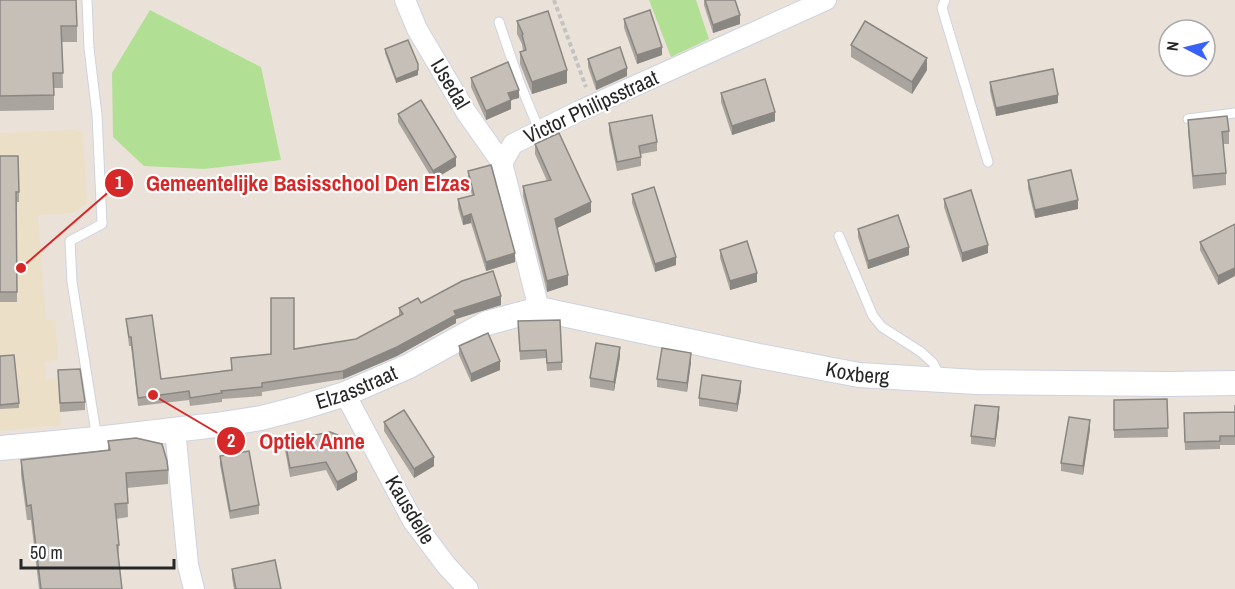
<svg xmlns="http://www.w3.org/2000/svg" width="1235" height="589" font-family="'Archivo Narrow',sans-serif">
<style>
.education{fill:#ecdfc7}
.green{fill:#b1e095}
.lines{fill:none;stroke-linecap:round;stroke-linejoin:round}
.service-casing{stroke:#ced2e0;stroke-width:11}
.minor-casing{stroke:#ced2e0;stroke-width:22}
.tertiary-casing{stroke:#ced2e0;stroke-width:26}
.path{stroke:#c3c3c3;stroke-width:4;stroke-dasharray:4.5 3;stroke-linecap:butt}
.service{stroke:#fff;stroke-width:9}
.minor{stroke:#fff;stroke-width:20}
.tertiary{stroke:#fff;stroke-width:24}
.wall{fill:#a9a49e}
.shaded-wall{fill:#8a8681}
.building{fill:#c5bfb8;stroke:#8a8681;stroke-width:1.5}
.labels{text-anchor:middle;stroke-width:4.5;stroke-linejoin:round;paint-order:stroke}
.street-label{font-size:21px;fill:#272727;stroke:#fff}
.leader{fill:none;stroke:#d62828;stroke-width:2}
.callout-dot{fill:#d62828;stroke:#fff;stroke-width:2}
.mark-label{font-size:18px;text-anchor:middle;font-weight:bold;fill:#fff}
.callout-label{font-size:22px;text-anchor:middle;font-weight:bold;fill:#d62828;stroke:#fff;stroke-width:4.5;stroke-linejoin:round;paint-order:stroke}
</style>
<rect width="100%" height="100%" fill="#eae2d8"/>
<polygon class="education" points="75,130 83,132 87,204 73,213 38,215 46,320 55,320 58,360 45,362 46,380 58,379 61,425 0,431 0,133"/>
<g class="green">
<polygon points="649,0 696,0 709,39 671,57"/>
<polygon points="150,10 261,67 281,160 204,169 144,166 113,137 112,73"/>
</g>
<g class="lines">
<defs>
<g id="service">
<polyline points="87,0 89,48 97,115 102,224 70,241 72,282 97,439"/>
<polyline points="945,0 942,8 988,162"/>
<polyline points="499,22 519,81 539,130"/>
<polyline points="1188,119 1235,113"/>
<polyline points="839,236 873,316 882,327 921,352 933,363 941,378"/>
</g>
<g id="minor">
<polyline points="405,0 417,29 466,112 502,163 539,309"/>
<polyline points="502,163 513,144 579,111 826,0"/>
<polyline points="345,394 413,521 446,565 468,589"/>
<polyline points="175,429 188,565 194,589"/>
</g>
<g id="tertiary">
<path id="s1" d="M0,448L97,439L216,425L261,418L300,408L345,394L409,366L487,323L539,309L759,356L859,375L976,382L1167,384L1235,383"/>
</g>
</defs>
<use href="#service" class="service-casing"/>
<use href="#minor" class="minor-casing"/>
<use href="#tertiary" class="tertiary-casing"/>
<polyline class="path" points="554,0 586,87"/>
<use href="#service" class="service"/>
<use href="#minor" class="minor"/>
<use href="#tertiary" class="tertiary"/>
</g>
<g class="wall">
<polygon points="0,0 77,26 77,42 62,42 63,88 54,88 54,110 0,111"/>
<polygon points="704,0 735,0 740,24 713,33 704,5"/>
<polygon points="624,19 662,55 637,64 624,28"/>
<polygon points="517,21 567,83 532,94 520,64 520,52 523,51 522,44 517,34"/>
<polygon points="851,45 927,70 912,94 851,57"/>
<polygon points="385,49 418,75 396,83 385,53"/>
<polygon points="588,59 627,76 596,90 588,67"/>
<polygon points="471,78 519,98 511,100 511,109 486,120 471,87"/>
<polygon points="990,82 1058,103 996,116 990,91"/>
<polygon points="721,93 775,121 732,135 721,102"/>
<polygon points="398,114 456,166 433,180 398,122"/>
<polygon points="1188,120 1229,131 1229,144 1223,144 1226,173 1226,185 1193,189 1188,132"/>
<polygon points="609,123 657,142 657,151 641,154 641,166 617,171 609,132"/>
<polygon points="535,144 591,212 557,228 568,285 547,292 523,196 523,186 547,181 535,154"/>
<polygon points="0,156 19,192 19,202 17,202 17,302 0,302"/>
<polygon points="468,171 515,262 486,271 471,223 463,225 458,208 458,199 472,195 468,180"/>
<polygon points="1028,180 1078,209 1035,218 1028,188"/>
<polygon points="632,194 676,265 655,272 632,203"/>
<polygon points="944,199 988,253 962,262 944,207"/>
<polygon points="1235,224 1218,285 1200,250 1200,242"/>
<polygon points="858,229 909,255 868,269 858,237"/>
<polygon points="720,250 757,282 730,290 720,258"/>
<polygon points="421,303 501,305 456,319 456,323 397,356 343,379 262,392 262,396 222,399 222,402 190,406 189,400 138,406 131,346 129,346 126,319 161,379 232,370 231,358 271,354 294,349 356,339 399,316 399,308"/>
<polygon points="518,321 562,362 562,370 547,371 546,358 520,360"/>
<polygon points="459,346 500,370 471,382 459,355"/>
<polygon points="0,356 19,403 19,408 0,409"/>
<polygon points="620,356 614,391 590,387 590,378"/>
<polygon points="691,362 687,392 657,387 657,379"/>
<polygon points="58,370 85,402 85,410 60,412"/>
<polygon points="741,390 737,412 699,406 699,398"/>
<polygon points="1167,399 1168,437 1114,438 1114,400"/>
<polygon points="1235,405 1235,445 1220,445 1220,449 1185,450 1184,413 1235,412"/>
<polygon points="999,416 995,447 971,444 971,436"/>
<polygon points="384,422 434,466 414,478 384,431"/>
<polygon points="1090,429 1083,475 1061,471 1061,463"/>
<polygon points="108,441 168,470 168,484 127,488 128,517 116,519 119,545 118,560 122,589 39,589 31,520 27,520 21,475 21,460 108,450"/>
<polygon points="285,441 357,472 357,480 337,491 326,470 290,477 285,450"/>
<polygon points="220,456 259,505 259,514 230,519 220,465"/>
<polygon points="232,569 281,589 234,589 232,578"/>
</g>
<g class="shaded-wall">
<polygon points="740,15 740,24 713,33 713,25"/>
<polygon points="662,47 662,55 637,64 637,55"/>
<polygon points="927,58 927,70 912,94 912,82"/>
<polygon points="627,68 627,76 596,90 596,82"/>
<polygon points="418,70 418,75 396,83 396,79"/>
<polygon points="567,70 567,83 532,94 532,82"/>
<polygon points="519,90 519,98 511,100 511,109 486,120 486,111 508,93"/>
<polygon points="1058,95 1058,103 996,116 996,108"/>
<polygon points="775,112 775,121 732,135 732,126"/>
<polygon points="456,157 456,166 433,180 433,171"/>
<polygon points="1078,200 1078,209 1035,218 1035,210"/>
<polygon points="591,202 591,212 555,229 555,219"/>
<polygon points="471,214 471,223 463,225 463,217"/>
<polygon points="988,245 988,253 962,262 962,253"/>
<polygon points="909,247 909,255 868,269 868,261"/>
<polygon points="515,253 515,262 486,271 486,262"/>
<polygon points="676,257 676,265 655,272 655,264"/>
<polygon points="1235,268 1235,276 1218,285 1218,276"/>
<polygon points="757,273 757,282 730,290 730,281"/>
<polygon points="568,275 568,285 547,292 547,281"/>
<polygon points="501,296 501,305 456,319 456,323 397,356 343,379 343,371 454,311"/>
<polygon points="620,347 620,356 614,391 614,382"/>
<polygon points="691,353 691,362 687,392 687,383"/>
<polygon points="500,361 500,370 471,382 471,374"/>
<polygon points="741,381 741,390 737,412 737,404"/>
<polygon points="999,407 999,416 995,447 995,439"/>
<polygon points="1090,420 1090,429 1083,475 1083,466"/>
<polygon points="434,457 434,466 414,478 414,469"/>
<polygon points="357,472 357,480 337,491 337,482"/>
</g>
<g class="building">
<polygon points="0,0 76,0 77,26 61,26 63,73 53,73 54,95 0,96"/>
<polygon points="705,0 735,0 740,15 713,25"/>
<polygon points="650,10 662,47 637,55 624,19"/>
<polygon points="548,11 567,70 532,82 520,52 526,50 522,35 523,34 517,21"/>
<polygon points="865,21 927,58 912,82 851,45"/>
<polygon points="408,40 418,64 418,70 396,79 385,49"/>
<polygon points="620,47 627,68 596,82 588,59"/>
<polygon points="508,62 519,90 508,93 511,100 486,111 471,78"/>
<polygon points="1053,69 1058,95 996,108 990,82"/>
<polygon points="765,79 775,112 732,126 721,93"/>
<polygon points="421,100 456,157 433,171 398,114"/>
<polygon points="652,115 657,142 639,146 641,157 617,162 609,123"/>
<polygon points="1227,116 1229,131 1222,132 1226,173 1193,176 1188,120"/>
<polygon points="559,133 591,202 555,219 568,275 547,281 523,186 551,180 535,144"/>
<polygon points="0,156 18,156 19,192 16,192 17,292 0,292"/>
<polygon points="491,165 515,253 486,262 471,214 463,217 458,199 474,195 468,171"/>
<polygon points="1071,170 1078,200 1035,210 1028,180"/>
<polygon points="654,187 676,257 655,264 632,194"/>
<polygon points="971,190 988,245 962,253 944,199"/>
<polygon points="898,215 909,247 868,261 858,229"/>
<polygon points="1235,224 1235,268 1218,276 1200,242"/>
<polygon points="747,241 757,273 730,281 720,250"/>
<polygon points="493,271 501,296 454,311 456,315 397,347 343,371 262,383 262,387 221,391 222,393 190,398 189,391 138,398 131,337 129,337 126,319 152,315 161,379 232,370 231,358 271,354 271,298 294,298 294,349 356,339 403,314 399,308 418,298 421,303 462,281"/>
<polygon points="560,320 562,362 547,363 546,350 520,351 518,321"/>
<polygon points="488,333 500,361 471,374 459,346"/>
<polygon points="596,343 620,347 614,382 590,378"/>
<polygon points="662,348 691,353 687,383 657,379"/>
<polygon points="14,355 19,403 0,405 0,356"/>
<polygon points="80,369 85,402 60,403 58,370"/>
<polygon points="702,375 741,381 737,404 699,398"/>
<polygon points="1167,399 1168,428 1114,430 1114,400"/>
<polygon points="975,405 999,407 995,439 971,436"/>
<polygon points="1235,405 1235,436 1220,436 1220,441 1185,442 1184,413 1235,412"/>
<polygon points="404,410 434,457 414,469 384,422"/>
<polygon points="1069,417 1090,420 1083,466 1061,463"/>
<polygon points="330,432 338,435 357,472 337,482 326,462 290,468 285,441"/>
<polygon points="136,438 162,444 167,461 168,470 126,473 128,503 115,504 119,545 117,545 122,589 41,589 31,505 27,506 21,460 110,450 108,441"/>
<polygon points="249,451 259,505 230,511 220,456"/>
<polygon points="275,560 281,589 236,589 232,569"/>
</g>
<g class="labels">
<g class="street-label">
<text transform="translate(450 84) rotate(59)" y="7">IJsedal</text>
<text transform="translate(591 107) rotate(-25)" y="7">Victor Philipsstraat</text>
<text dy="7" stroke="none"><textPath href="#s1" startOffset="888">Koxberg</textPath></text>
<text dy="7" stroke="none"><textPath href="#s1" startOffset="363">Elzasstraat</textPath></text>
<text transform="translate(410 510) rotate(59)" y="7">Kausdelle</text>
</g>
</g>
<path class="leader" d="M21 268L119 183M153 395L231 441"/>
<g class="callout-dot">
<circle cx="21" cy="268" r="6"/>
<circle cx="153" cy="395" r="6"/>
<circle cx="119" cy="183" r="15"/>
<circle cx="231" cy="441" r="15"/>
</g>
<g class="mark-label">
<text x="119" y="189">1</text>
<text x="231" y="447">2</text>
</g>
<g class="callout-label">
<text x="308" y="191">Gemeentelijke Basisschool Den Elzas</text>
<text x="312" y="449">Optiek Anne</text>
</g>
<g transform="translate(1187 48) rotate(277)"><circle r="28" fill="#ffffff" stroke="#a9a9a9" stroke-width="1.5"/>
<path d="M0-4.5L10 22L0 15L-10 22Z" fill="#3861f6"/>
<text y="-9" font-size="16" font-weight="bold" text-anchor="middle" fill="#272727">N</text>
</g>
<path d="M21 559v9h153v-9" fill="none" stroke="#272727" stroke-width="3"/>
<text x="30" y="559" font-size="18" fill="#272727" stroke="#ffffff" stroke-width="4.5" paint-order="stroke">50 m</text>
</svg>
